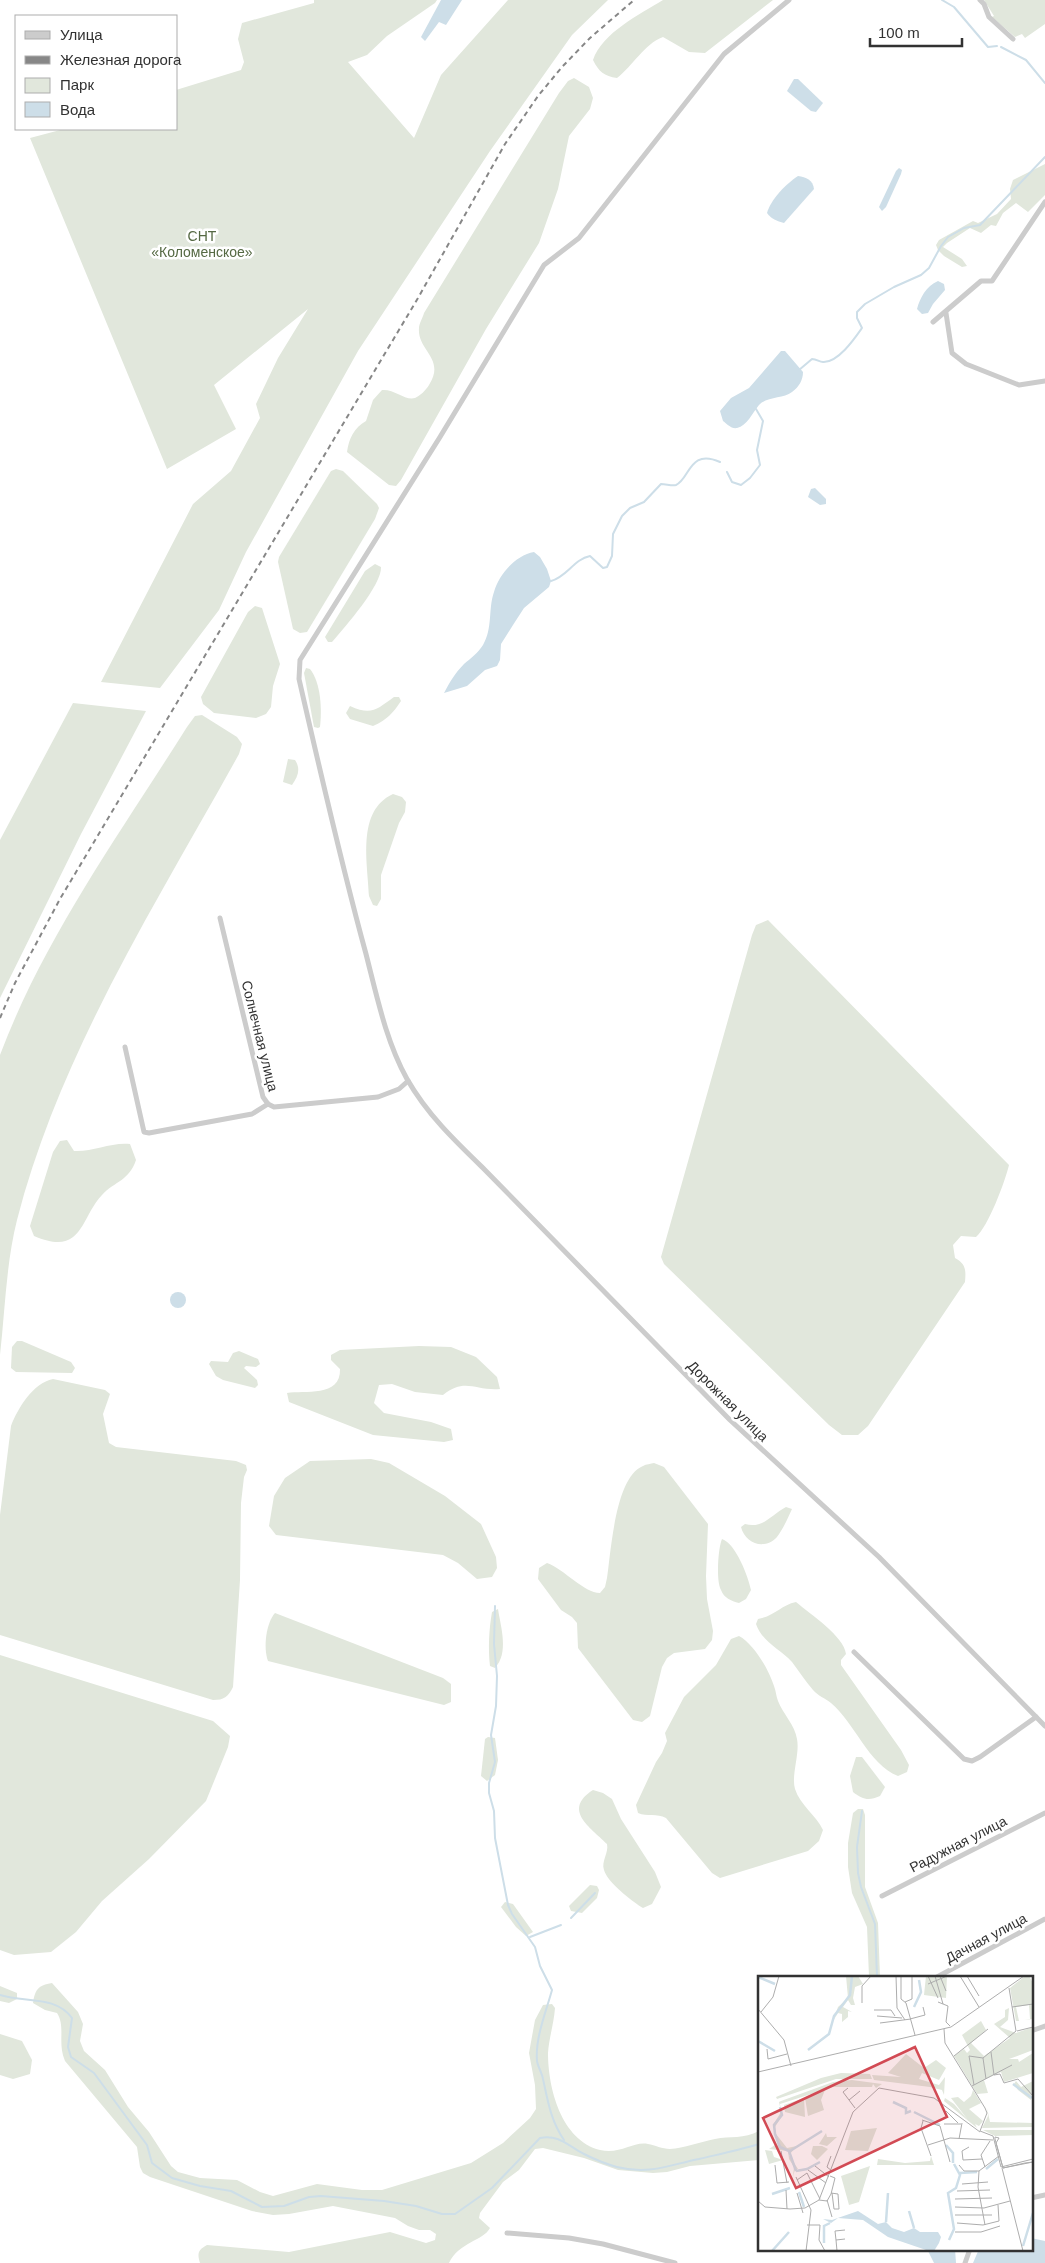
<svg xmlns="http://www.w3.org/2000/svg" width="1045" height="2263" font-family="Helvetica,sans-serif">
<style>
.green{fill:#e1e7dc}
.water{fill:#cddee8}
.lines{fill:none;stroke-linecap:round;stroke-linejoin:round}
.stream{stroke:#cddee8;stroke-width:2}
.minor{stroke:#ccc;stroke-width:5}
.rail{stroke:#878787;stroke-width:2;stroke-dasharray:5 4;stroke-linecap:butt}
.labels{text-anchor:middle;stroke-width:5;stroke-linejoin:round;paint-order:stroke}
.park-label{font-size:14px;fill:#556943;stroke:#fff}
.street-label{font-size:14px;fill:#323232;stroke:#fff}
.inset-river{fill:none;stroke:#cddee8;stroke-width:2.5}
.inset-road{fill:none;stroke:#adadad;stroke-width:1}
.view{fill:#d24a54;fill-opacity:0.15;stroke:#d24a54;stroke-width:2.5}
.inset-edge{fill:none;stroke:#323232;stroke-width:2.5}
</style>
<rect width="100%" height="100%" fill="#fff"/>
<g class="green">
<polygon points="314,0 437,0 435,3 387,36 367,55 348,62 414,138 441,75 508,0 608,0 572,35 490,151 358,351 246,552 219,610 160,688 101,682 193,504 231,471 260,418 256,404 278,358 308,309 214,385 236,429 167,469 30,138 64,129 176,129 176,90 241,70 244,62 238,39 242,23 314,3"/>
<path d="M663,0H773L705,53L689,52L663,37C644,44 633,66 617,78C604,76 599,72 593,60C602,33 640,14 663,0Z"/>
<polygon points="984,0 1045,0 1045,24 1025,38 1022,34 1015,37 992,17 994,16"/>
<path d="M574,78L589,87L593,98L590,109L569,136L558,189L539,243L486,329L401,480L396,486L389,485L347,452C349,438 354,428 366,421L373,400L382,390C395,389 405,401 415,398C420,396 426,390 429,385C446,358 417,351 419,328C419,324 423,317 424,313L559,93L568,81Z"/>
<polygon points="1045,164 1045,195 1028,212 1016,203 1003,213 996,226 991,225 981,233 970,228 947,243 943,247 962,259 967,266 962,267 944,256 938,250 936,245 939,240 973,221 978,223 997,214 1011,199 1010,189 1013,180"/>
<polygon points="336,469 343,471 377,504 379,508 375,519 307,632 300,633 293,629 278,562 279,557 331,471"/>
<path d="M375,564L381,567C382,585 345,627 332,642H328L325,637L365,571Z"/>
<polygon points="255,606 262,608 280,664 273,686 271,707 266,714 256,718 214,713 203,704 201,697 248,612"/>
<path d="M306,668L310,669C321,683 322,709 320,727L318,728L314,727L304,673Z"/>
<path d="M394,697H399L401,701C393,713 387,720 373,726L350,719L346,713L350,706C372,716 377,709 394,697Z"/>
<polygon points="73,703 146,711 81,834 0,998 0,840"/>
<path d="M202,715L237,737L242,744L239,754C156,904 60,1053 17,1220C6,1264 5,1311 0,1355V1055C44,938 121,832 187,727L195,716Z"/>
<path d="M288,759L295,760C301,769 298,776 292,785L283,782Z"/>
<path d="M393,794L402,797L406,802L405,812L399,823L381,875V899L377,906L373,905L369,896C368,863 356,811 393,794Z"/>
<path d="M768,920L1009,1165C1005,1182 988,1227 976,1237L961,1236L953,1245L955,1258C966,1264 966,1270 965,1282L868,1426L858,1435H842L829,1425L664,1264L661,1257L752,935L756,925Z"/>
<path d="M67,1140L74,1151C93,1152 111,1142 130,1144L136,1160C129,1181 115,1181 102,1195C80,1218 83,1257 34,1236L30,1226L53,1152L60,1141Z"/>
<polygon points="17,1341 22,1341 71,1362 75,1368 72,1373 16,1372 11,1368 12,1347"/>
<path d="M419,1346L451,1347L476,1357L497,1377L500,1389C475,1391 465,1377 443,1395L415,1392L392,1384L379,1385L374,1403L384,1413L431,1422L451,1429L453,1440L444,1442L373,1435L289,1402L287,1393C304,1390 341,1398 340,1369L331,1360V1355L340,1350Z"/>
<polygon points="239,1351 258,1359 260,1364 256,1367 246,1366 244,1368 257,1380 258,1385 255,1388 223,1380 216,1376 209,1364 211,1361 228,1362 233,1353"/>
<path d="M53,1379L105,1390L110,1394L103,1414L109,1443L116,1447L236,1461L246,1465L247,1470L244,1477L241,1503L240,1580L233,1687C228,1697 224,1700 213,1700L0,1635V1515L11,1426C18,1408 33,1383 53,1379Z"/>
<polygon points="371,1459 389,1463 445,1496 481,1524 496,1557 497,1568 492,1577 477,1579 458,1563 443,1555 276,1535 269,1526 274,1496 285,1478 310,1461"/>
<path d="M654,1463L664,1467L708,1524L706,1576L707,1599L713,1631L712,1640L705,1649L674,1653L667,1658L662,1667L650,1716L642,1722L633,1720L578,1648L577,1623L572,1617L561,1610L538,1579L539,1568L547,1563C564,1569 584,1593 600,1593L605,1587L607,1578C611,1552 615,1477 643,1466C646,1464 651,1464 654,1463Z"/>
<path d="M786,1507L792,1509C788,1518 783,1529 777,1537C764,1551 745,1543 741,1527L745,1524C763,1529 771,1515 786,1507Z"/>
<path d="M722,1539C736,1544 748,1576 751,1590L746,1599L739,1603C731,1601 724,1598 721,1590C716,1581 718,1548 722,1539Z"/>
<path d="M796,1602C810,1614 844,1636 846,1654L841,1660V1665L901,1750L909,1765L907,1772L898,1776C868,1764 855,1723 831,1703C825,1698 818,1696 813,1690C805,1681 799,1671 792,1662C780,1649 762,1642 756,1624L758,1619C775,1616 781,1605 796,1602Z"/>
<path d="M498,1609C501,1628 509,1653 495,1668L490,1666C488,1648 489,1629 492,1612Z"/>
<path d="M275,1613L443,1678L451,1684V1702L444,1705L268,1661C263,1648 266,1623 275,1613Z"/>
<path d="M739,1636C754,1644 769,1670 774,1686C776,1691 776,1696 778,1701C783,1714 795,1725 797,1739C800,1754 791,1775 795,1789C800,1805 816,1815 823,1830L819,1841L808,1851L720,1878L712,1873L666,1818C657,1813 647,1817 638,1813L636,1805L656,1762L662,1753L667,1741L665,1733L684,1697L716,1665L731,1639Z"/>
<polygon points="0,1655 213,1721 230,1736 228,1747 206,1801 149,1859 102,1901 76,1932 51,1952 14,1955 0,1950"/>
<polygon points="488,1737 495,1738 498,1760 495,1775 487,1781 481,1776 485,1739"/>
<path d="M856,1757H862L885,1787L880,1796C869,1801 863,1800 853,1792L850,1776Z"/>
<path d="M593,1790L603,1793L612,1799L621,1819L655,1872L661,1887L652,1904L643,1908C633,1902 607,1882 604,1870C601,1861 609,1853 607,1844C590,1827 562,1810 593,1790Z"/>
<polygon points="858,1809 863,1809 865,1815 865,1887 878,1923 880,1977 869,1977 867,1927 852,1893 848,1867 848,1843 853,1813"/>
<polygon points="590,1885 597,1886 599,1890 597,1898 582,1913 571,1911 569,1906"/>
<polygon points="505,1902 513,1904 533,1932 526,1936 516,1927 501,1907"/>
<path d="M52,1983L78,2012L83,2024L80,2041L84,2051L105,2070L128,2107L149,2132L171,2166L178,2172L200,2178L237,2180L260,2192L273,2196L317,2184L362,2190H382L471,2163L503,2143L530,2118L536,2109L535,2085L529,2053L535,2020L543,2005L552,2004L555,2008C554,2023 549,2038 548,2053C548,2088 561,2140 600,2150C620,2155 633,2141 648,2144C655,2145 662,2149 670,2149C684,2148 700,2142 715,2139C730,2136 744,2139 759,2131V2160L690,2166L667,2172L653,2173L618,2170L584,2158L543,2148L535,2149L519,2170L503,2182L480,2213L479,2218L490,2228C483,2241 459,2242 449,2263H200C197,2253 198,2250 207,2245L289,2252L390,2232L426,2243L435,2240L436,2234L430,2230H419L408,2226L395,2218L333,2206L289,2214L273,2215L252,2211L150,2177L143,2173L140,2167L137,2147L65,2061C57,2043 66,2027 57,2013L45,2010L33,2003C35,1990 38,1985 52,1983Z"/>
<polygon points="0,1986 17,1993 17,1999 9,2003 0,2001"/>
<polygon points="0,2034 22,2041 32,2060 30,2074 13,2079 0,2075"/>
</g>
<g class="water">
<polygon points="441,0 462,0 446,25 439,22 425,41 421,37"/>
<polygon points="794,79 798,79 823,103 816,112 811,111 787,91"/>
<polygon points="899,168 902,170 901,174 886,207 882,211 879,207 896,171"/>
<path d="M798,176C806,177 813,180 814,189L784,223C777,221 771,219 767,213C771,199 786,184 798,176Z"/>
<path d="M938,281L944,284L945,290L933,304L928,313L922,314L917,309C920,298 926,286 938,281Z"/>
<path d="M781,351H785L803,372C803,380 799,387 792,392C783,399 768,396 759,405C753,412 747,426 737,428C731,429 727,424 723,421L720,411L731,398L749,388Z"/>
<polygon points="815,488 826,499 826,504 820,505 808,497 811,489"/>
<path d="M534,552L540,557L547,569L551,581L549,587L524,608L513,625L501,644L500,660L497,666L485,670L467,686L444,693C450,682 455,673 464,664C471,658 478,653 483,645C493,628 488,609 494,592C499,574 516,555 534,552Z"/>
<circle cx="178" cy="1300" r="8"/>
<polygon points="1031,2238 1045,2241 1045,2263 973,2263 979,2249 1031,2249"/>
<polygon points="927,2249 955,2249 956,2263 934,2263"/>
</g>
<g class="lines">
<g class="stream">
<polyline points="942,0 954,7 988,47 997,46"/>
<polyline points="1001,47 1026,60 1045,83"/>
<path d="M799,370L812,359C817,359 819,362 823,362C838,363 855,338 862,328L857,318V312L865,304L894,287L921,275L929,268L941,246L948,237L964,228L980,225L1045,157"/>
<polyline points="727,472 732,482 741,485 750,478 760,465 757,450 763,421 756,409"/>
<path d="M551,581C567,577 574,559 590,556L603,568L607,567L612,556L613,534L622,516L630,508L644,502L661,484C666,484 672,486 676,485C690,479 689,448 720,462"/>
<path d="M495,1606L494,1644L497,1676L496,1706L491,1735L495,1762L489,1783V1793L494,1811L495,1838L508,1905L512,1914L535,1947L540,1966L552,1990C546,2012 535,2038 537,2061C538,2067 542,2073 543,2079C548,2102 551,2121 564,2140"/>
<polyline points="862,1811 857,1847 858,1873 861,1887 875,1924 877,1977"/>
<polyline points="571,1918 595,1893"/>
<polyline points="530,1937 561,1925"/>
<path d="M0,1995C25,2003 55,1995 72,2018L68,2047L71,2057L94,2073L147,2145L152,2163L172,2178L200,2186L231,2191L262,2207L284,2206L309,2197L321,2196L384,2201L416,2206L442,2214H455L492,2188L540,2138C559,2134 568,2146 584,2154C594,2159 606,2164 617,2167C649,2175 669,2165 699,2159C720,2154 739,2150 759,2144"/>
</g>
<g class="minor">
<path d="M789,0L724,54L579,238L544,265L440,437L300,660L299,679C320,771 341,863 366,954C377,997 386,1041 407,1079C427,1114 454,1140 483,1168L730,1420L879,1557L1045,1726"/>
<polyline points="980,0 984,4 989,17 1013,39"/>
<polyline points="946,313 952,353 966,364 1019,385 1045,381"/>
<polyline points="933,322 981,281 992,281 1045,202"/>
<polyline points="220,918 263,1097 268,1104 274,1107 378,1097 399,1089 408,1081"/>
<polyline points="125,1047 144,1132 149,1133 252,1114 268,1104"/>
<polyline points="854,1652 964,1759 972,1761 980,1757 1036,1717"/>
<polyline points="882,1896 1045,1813"/>
<polyline points="937,1977 1045,1919"/>
<polyline points="1031,2031 1045,2026"/>
<polyline points="1031,2198 1045,2195"/>
<polyline points="507,2233 569,2238 603,2244 675,2263"/>
<polyline points="965,2263 970,2249"/>
</g>
<polyline class="rail" points="0,1018 15,983 60,899 418,298 505,144 538,96 562,67 590,38 634,0"/>
</g>
<g class="labels">
<g class="park-label">
<text x="202" y="241">СНТ<tspan x="202" dy="16">«Коломенское»</tspan></text>
</g>
<g class="street-label">
<text transform="translate(260 1036) rotate(76)" y="5">Солнечная улица</text>
<text transform="translate(728 1401) rotate(45)" y="5">Дорожная улица</text>
<text transform="translate(958 1844) rotate(-27)" y="5">Радужная улица</text>
<text transform="translate(986 1938) rotate(-28)" y="5">Дачная улица</text>
</g>
</g>
<g transform="translate(758 1976)">
<rect width="275" height="275" fill="#fff"/>
<path d="M88,0H100L105,8L97,11L95,22L97,29H93L90,24L85,31L94,36L90,35V41L84,46V38L80,37L75,45L80,31L90,22ZM168,0H189L188,22L166,19ZM267,0H271L275,7V43L258,45L252,12ZM271,29L272,43L261,45L258,31ZM251,32L250,44L242,51L258,57L275,51V74L251,83H260L261,86L275,77V97L246,106L243,96L226,104L230,117L219,118L196,80L206,73L209,77L212,74L204,59L223,45L228,54L213,67L226,80L252,62L236,48L247,41V34ZM148,78L166,92L178,84L188,92L181,104L164,97L161,103L181,109L187,101L186,119L184,114L172,111L116,104L114,99L143,101L130,97ZM83,97L112,98L114,103H78L19,123L18,121L63,102ZM94,104L124,108L118,112L115,108L114,111H75L22,128L23,135L21,126L23,125L75,106ZM258,105L263,111L275,105L273,124L260,114L256,108ZM67,114L63,124L66,134L50,140L47,122ZM215,114L223,127L211,133L225,145L221,150L217,148L219,152L186,125L187,122L196,128L210,144L193,122L200,121L206,126L213,120ZM46,122L47,141L27,136L26,129ZM229,132L232,146L275,147V151L224,152L230,140ZM23,136L24,140L17,151L18,158L29,172L39,170L31,179L40,193H47H37L35,201L36,191L31,183L30,175L11,173L17,169L12,155L20,170L15,149ZM119,152L110,175L87,174L93,155ZM225,154H275V159L237,160ZM68,157L69,161H79L69,170L61,168ZM55,170H64L70,173L59,184L53,178ZM7,174L14,175L16,181L25,184L11,188ZM173,180L176,189H119L120,183L147,187L172,185ZM112,190L101,226L91,229L83,200Z" fill="#e1e7dc" fill-rule="evenodd"/>
<path d="M100,235L120,248L128,246L134,252L146,256L156,252L162,256H180L183,261L181,267L176,275H171L130,261L105,244L80,242L73,247L65,243L74,244Z" fill="#cddee8"/>
<path class="inset-river" d="M0,1L17,8M156,31L163,16L161,4M0,65L17,75M50,74L71,58L76,40L92,19L94,0M255,108L274,122M135,126L148,132V137L153,135M22,131L24,139L16,149L17,158L22,171L31,175L38,195M156,136L182,149M188,169L195,177V187M32,175L64,155M228,193L240,183M38,195L49,193L62,186M202,197L219,196M41,216L46,231M14,218L32,212M151,235L156,252M128,246L130,217M191,264L196,253L190,217L198,212L202,199L196,188M66,267V250L72,247M265,270L275,237M14,275L31,256"/>
<path class="inset-road" d="M138,0L139,32L147,44M143,0V23L148,27L157,59M170,0L180,22M177,0L185,28M182,0L188,15M202,0L221,31M209,0L221,20M170,8L189,0M147,26L154,23V0M180,26L190,30L188,46L192,50M104,27V10L113,0M254,31L275,28M0,33L26,64L33,90M116,34H133L137,40M3,36L15,21L21,0M119,40L144,42M152,43L167,39L165,31M122,47L153,43M186,53L187,67L227,132L229,137L222,155L235,160L243,191L275,183M259,55L275,51M9,73L10,83L29,78M233,76L236,99M196,80L230,53M225,82L258,55L251,12M225,82L228,103M0,96L193,51L266,0M236,99L242,98L246,107L260,103L275,120M216,109L211,80L225,82M214,110L254,89M90,112L85,116L91,124M97,132L91,124L102,115M188,135L200,147M164,144L182,150L192,186M165,145L163,152L173,180M186,148H203M237,161L241,162L238,167L245,192L267,187L275,186L245,192L237,163ZM201,163L204,147M170,169L192,162L235,164M211,171L204,175L205,184L224,183M23,175L29,207M73,180L69,191L74,195M17,189L19,207L31,206M201,189L206,195H221L241,180M57,190L71,201M227,191L223,179L232,165M244,192L265,275M50,194L68,207M221,195L220,211L227,249M38,201L53,234L48,275M39,204L49,197L62,223M204,208L230,206M28,214L29,233M199,215L232,214M39,217L45,237M73,217L80,218L81,233H76L74,217M197,223L234,222M61,224L69,225L73,218L77,202L72,200M69,224L74,241M0,225L7,231L32,233L47,232L61,224L95,136L121,112L176,122L222,156M197,231L226,232L252,225M197,239H234M199,247L225,249L241,245L240,229M49,249H62L61,264L67,275M197,256H223L242,250M78,264L77,255L87,254M79,275L78,264L87,263"/>
<path class="view" d="M157,71L189,141L38,212L5,142Z"/>
<rect width="275" height="275" class="inset-edge"/>
</g>
<rect x="15" y="15" width="162" height="115" fill="#ffffff" stroke="#adadad"/>
<rect x="25" y="31" width="25" height="8" fill="#cccccc" stroke="#adadad"/>
<text x="60" y="40" font-size="15" fill="#323232">Улица</text>
<rect x="25" y="56" width="25" height="8" fill="#878787" stroke="#adadad"/>
<text x="60" y="65" font-size="15" fill="#323232">Железная дорога</text>
<rect x="25" y="78" width="25" height="15" fill="#e1e7dc" stroke="#adadad"/>
<text x="60" y="90" font-size="15" fill="#323232">Парк</text>
<rect x="25" y="102" width="25" height="15" fill="#cddee8" stroke="#adadad"/>
<text x="60" y="115" font-size="15" fill="#323232">Вода</text>
<path d="M870 38v8h92v-8" fill="none" stroke="#323232" stroke-width="2.5"/>
<text x="878" y="38" font-size="15" fill="#323232" stroke="#ffffff" stroke-width="4" paint-order="stroke">100 m</text>
</svg>
